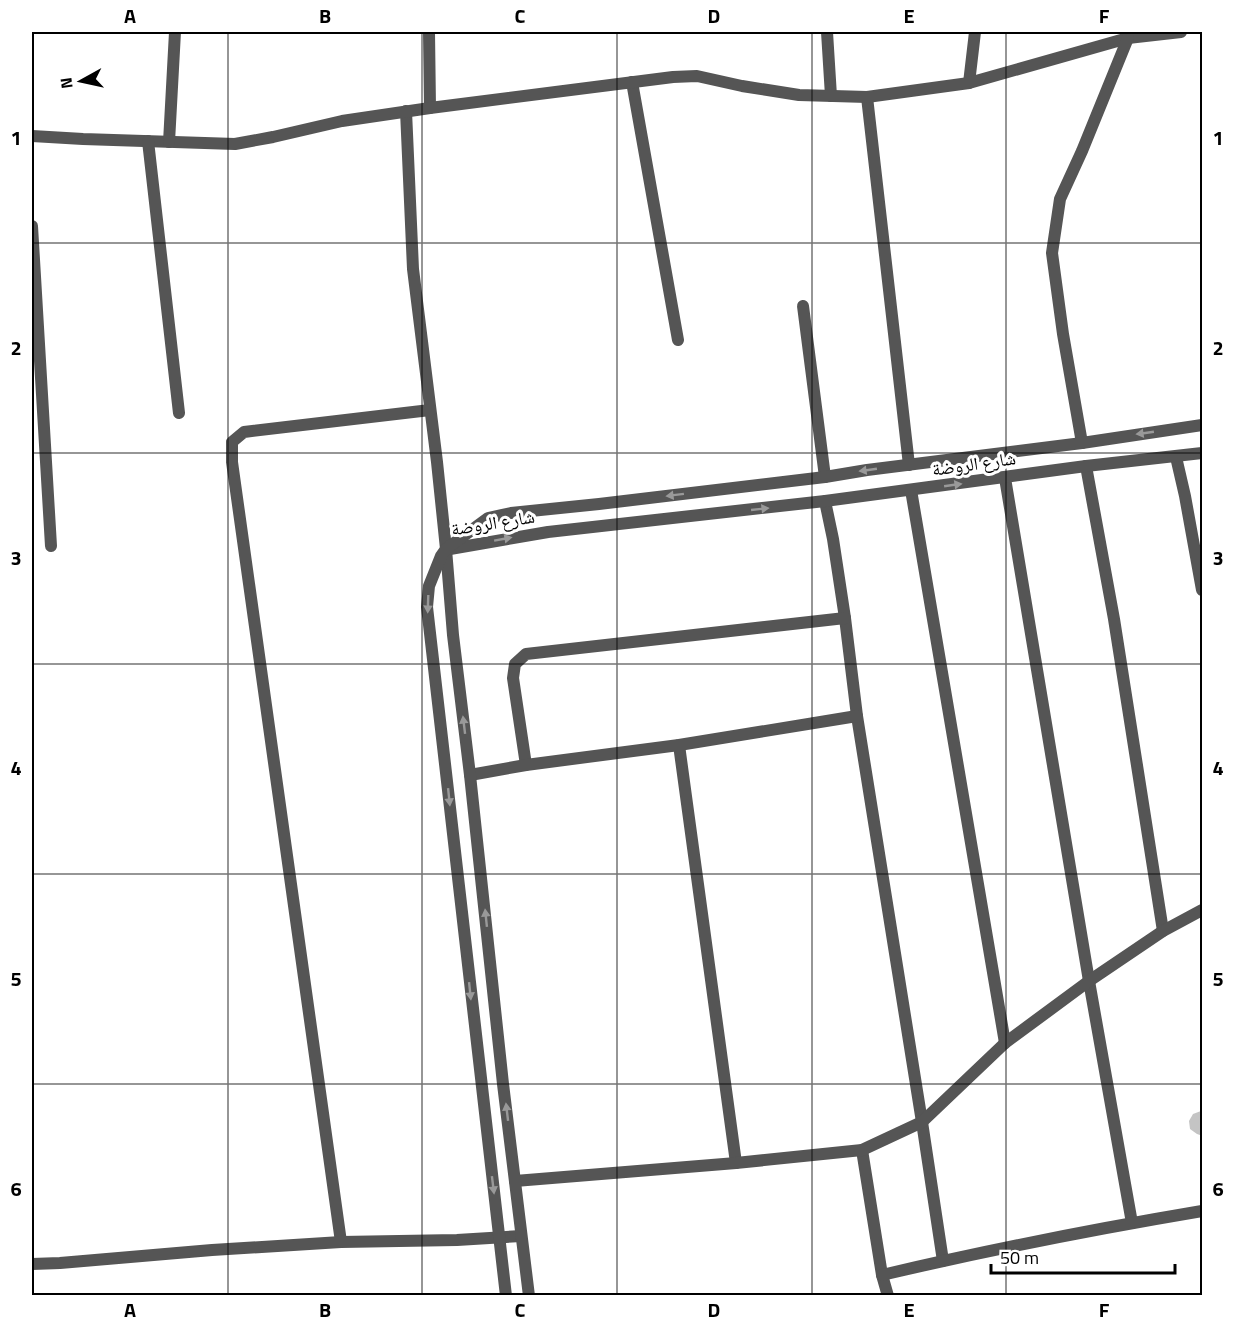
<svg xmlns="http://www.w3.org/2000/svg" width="1234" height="1327" font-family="'Titillium Web','Noto Naskh Arabic',sans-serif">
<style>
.building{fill:#c4c4c4}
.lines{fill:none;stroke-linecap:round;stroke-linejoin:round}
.minor{stroke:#555;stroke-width:12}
.tertiary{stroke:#555;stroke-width:12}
.oneway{fill:#999}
.grid{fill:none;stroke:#000;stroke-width:1.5;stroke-opacity:0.55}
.labels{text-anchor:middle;stroke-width:6;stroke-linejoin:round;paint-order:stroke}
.street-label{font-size:18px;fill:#000;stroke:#fff}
.neatline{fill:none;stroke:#000;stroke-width:2}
.grid-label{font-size:20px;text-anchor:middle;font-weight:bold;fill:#000}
</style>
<rect width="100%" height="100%" fill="#fff"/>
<polygon class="building" points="1201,1111 1202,1112 1202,1135 1200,1135 1197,1134 1190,1129 1189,1121 1193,1114"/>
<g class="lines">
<g class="minor">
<polyline points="429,32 430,108"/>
<polyline points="827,32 831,96"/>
<polyline points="632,82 678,340"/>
<polyline points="969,83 975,32"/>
<polyline points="867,97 909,465"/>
<polyline points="406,111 413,269 437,462 446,549"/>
<polyline points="32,136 83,139 235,144 273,137 342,121 430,108 673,77 697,76 742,86 799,95 867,97 969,83 1128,38 1181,32"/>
<polyline points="148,141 179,413"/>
<polyline points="169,142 175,32"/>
<polyline points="32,226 51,546"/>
<polyline points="803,306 825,477"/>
<polyline points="1082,443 1063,334 1052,253 1060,199 1082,151 1128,38"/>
<polyline points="1176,457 1185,496 1202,590"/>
<polyline points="1086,466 1114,619 1163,931"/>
<polyline points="1005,478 1089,981 1132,1223"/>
<polyline points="911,490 1005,1043"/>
<polyline points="825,501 833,539 845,618 857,716 922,1122 943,1261"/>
<polyline points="679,745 736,1163"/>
<polyline points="526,765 513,678 515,664 526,654 845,618"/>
<polyline points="470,775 526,765 679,745 857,716"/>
<polyline points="862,1150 882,1275 888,1296"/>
<polyline points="515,1181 736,1163 862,1150 922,1122 1005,1043 1089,981 1163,931 1202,910"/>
<polyline points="341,1242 232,462 232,442 244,432 430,410"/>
<polyline points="32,1264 60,1263 212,1250 341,1242 457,1240 521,1236"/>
<path d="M882,1275C988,1250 1095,1229 1202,1211"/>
</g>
<g class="tertiary">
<polyline points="446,549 453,635 470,775 503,1084 529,1296"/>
<polyline points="450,549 548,532 825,501 1086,466 1202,453"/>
<polyline points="506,1296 427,607 429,586 441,556 446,549 488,518 511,513 599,504 825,477 867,470 1082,443 1202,425"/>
</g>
</g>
<defs><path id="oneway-solid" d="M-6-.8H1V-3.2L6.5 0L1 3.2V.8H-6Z" transform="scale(1.5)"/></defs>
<g class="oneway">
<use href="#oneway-solid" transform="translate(1145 433) rotate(172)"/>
<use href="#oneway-solid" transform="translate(868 470) rotate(172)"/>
<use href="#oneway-solid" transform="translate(953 485) rotate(-8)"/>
<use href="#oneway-solid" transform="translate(675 495) rotate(173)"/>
<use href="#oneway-solid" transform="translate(760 509) rotate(-6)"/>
<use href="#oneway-solid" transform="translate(503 539) rotate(-10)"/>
<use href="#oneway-solid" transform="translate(428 604) rotate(92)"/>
<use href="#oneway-solid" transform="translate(464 725) rotate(-97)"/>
<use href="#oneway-solid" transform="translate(449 797) rotate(84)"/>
<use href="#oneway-solid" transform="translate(486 918) rotate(-96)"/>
<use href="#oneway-solid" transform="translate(470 991) rotate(84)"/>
<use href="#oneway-solid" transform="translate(507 1112) rotate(-97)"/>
<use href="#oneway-solid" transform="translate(493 1185) rotate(83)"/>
</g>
<path class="grid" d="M228,32V1296M422,32V1296M617,32V1296M812,32V1296M1006,32V1296M32,243H1202M32,453H1202M32,664H1202M32,874H1202M32,1084H1202"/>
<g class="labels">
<g class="street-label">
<text transform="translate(974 464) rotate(-8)" y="6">شارع الروضة</text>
<text transform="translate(493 523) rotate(-9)" y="6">شارع الروضة</text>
</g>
</g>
<rect width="1234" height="1327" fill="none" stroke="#ffffff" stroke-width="66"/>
<g transform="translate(81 81) rotate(262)" stroke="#ffffff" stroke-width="4.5" paint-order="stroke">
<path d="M0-4.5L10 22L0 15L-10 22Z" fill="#000000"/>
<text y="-9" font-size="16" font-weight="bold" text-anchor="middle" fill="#000000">N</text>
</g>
<path d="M991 1264v9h184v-9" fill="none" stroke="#000000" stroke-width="3"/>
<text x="1000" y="1264" font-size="18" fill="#000000" stroke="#ffffff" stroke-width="4.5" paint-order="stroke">50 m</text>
<rect x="33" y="33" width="1168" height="1261" class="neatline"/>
<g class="grid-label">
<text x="130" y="23">A</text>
<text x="325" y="23">B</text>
<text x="520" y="23">C</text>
<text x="714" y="23">D</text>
<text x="909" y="23">E</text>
<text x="1104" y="23">F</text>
<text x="16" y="145">1</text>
<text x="1218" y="145">1</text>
<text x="16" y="355">2</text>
<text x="1218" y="355">2</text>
<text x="16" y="565">3</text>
<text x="1218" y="565">3</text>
<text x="16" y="775">4</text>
<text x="1218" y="775">4</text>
<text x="16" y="986">5</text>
<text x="1218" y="986">5</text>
<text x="16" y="1196">6</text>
<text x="1218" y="1196">6</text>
<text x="130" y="1317">A</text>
<text x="325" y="1317">B</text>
<text x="520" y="1317">C</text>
<text x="714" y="1317">D</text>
<text x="909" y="1317">E</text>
<text x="1104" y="1317">F</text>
</g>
</svg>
